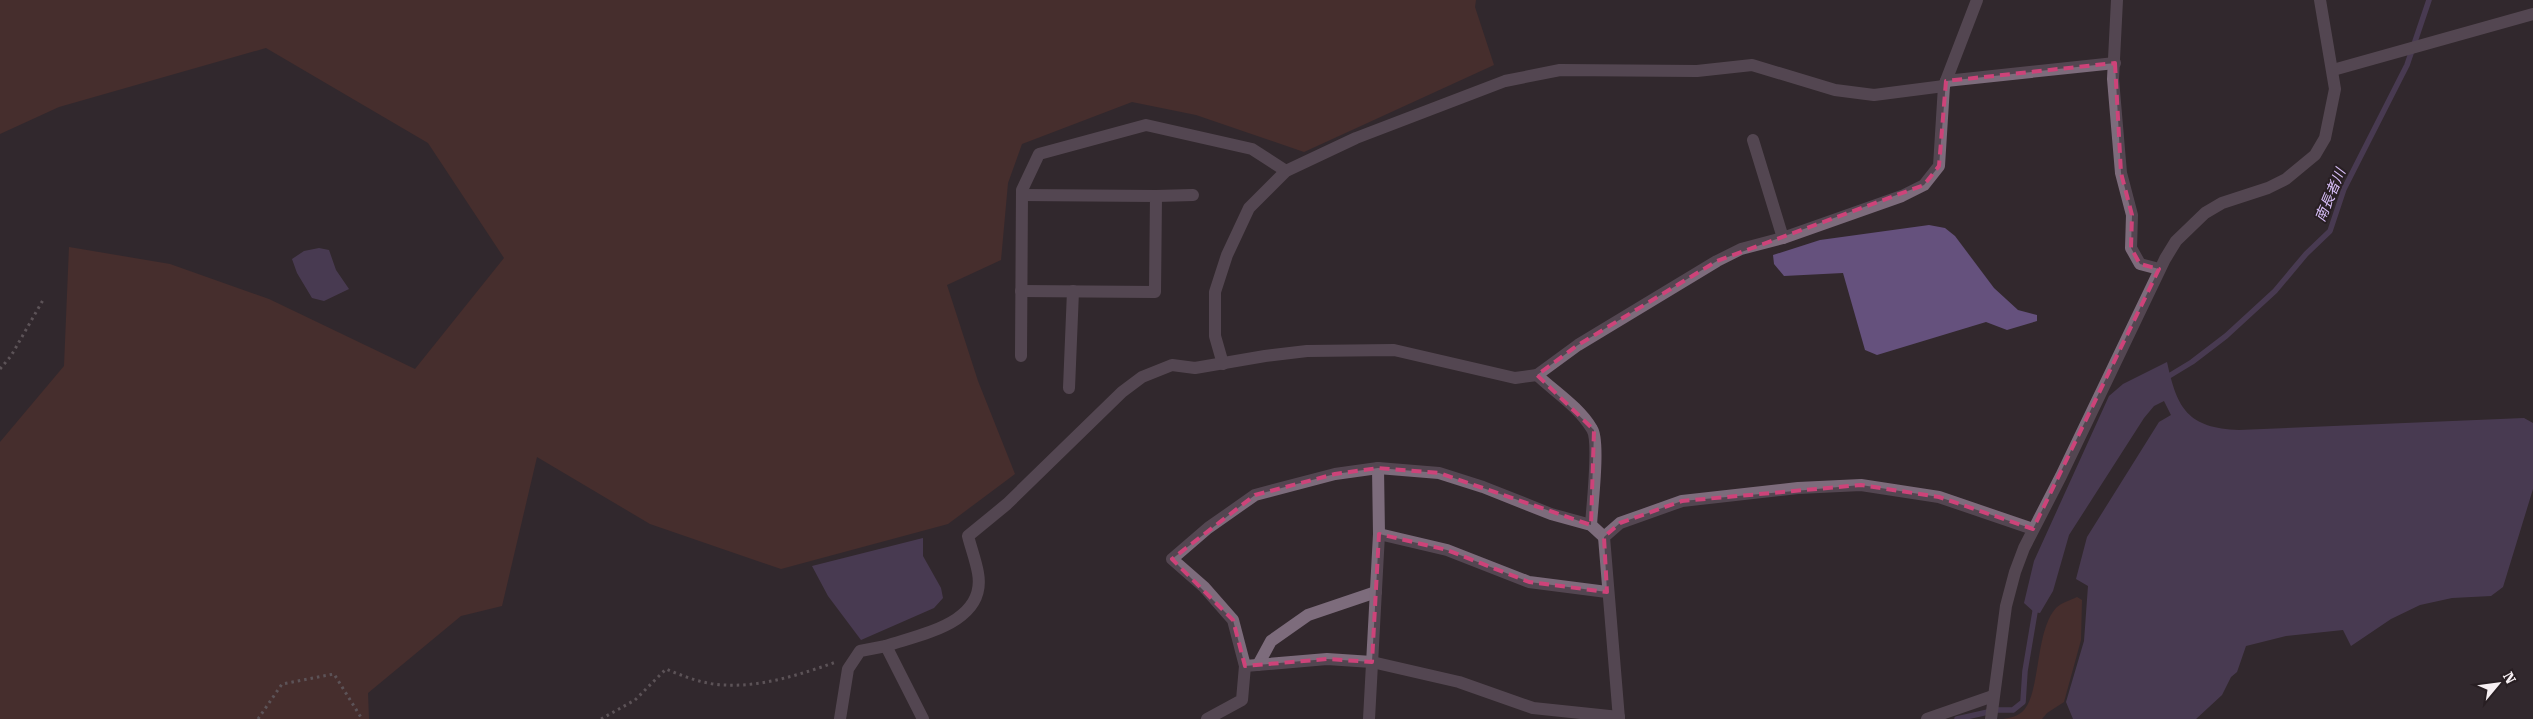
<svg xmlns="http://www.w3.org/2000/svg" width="2533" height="719" font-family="'Roboto Serif','Noto Sans JP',serif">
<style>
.green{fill:#60352d}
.water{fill:#65517d}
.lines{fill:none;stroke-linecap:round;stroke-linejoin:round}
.stream{stroke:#65517d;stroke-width:5.5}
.path{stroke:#90878b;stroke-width:3;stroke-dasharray:2.5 4;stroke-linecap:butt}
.minor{stroke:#7d6c7c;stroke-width:12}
.marked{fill:none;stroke:#cd4379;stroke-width:4;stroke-dasharray:10 6;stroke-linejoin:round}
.labels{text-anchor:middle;stroke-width:4;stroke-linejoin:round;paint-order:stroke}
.water-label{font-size:14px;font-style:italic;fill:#d9c0f9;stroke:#281f23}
</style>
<rect width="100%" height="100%" fill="#32282d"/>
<g class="green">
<polygon points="0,0 1476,0 1475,7 1494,65 1304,152 1196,115 1132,102 1022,144 1008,183 1001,260 947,285 978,381 1015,474 948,524 781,569 650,524 537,457 502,606 461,616 368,693 369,719 0,719 0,442 64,366 69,247 170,264 269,299 415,369 504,258 428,143 266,48 59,107 0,134"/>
<path d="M2077,597L2082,600L2081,640L2064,702L2047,713L2042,719H2003C2010,718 2019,716 2024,710C2041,690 2035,631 2056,608C2061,603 2071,600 2077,597Z"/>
</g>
<g class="water">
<polygon points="1929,225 1945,228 1955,236 1994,288 2018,310 2037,315 2037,321 2007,330 1986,322 1877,355 1865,350 1843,273 1784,276 1774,264 1773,255 1820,240"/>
<polygon points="319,248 329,250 336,270 349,289 324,301 312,298 297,273 292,259 304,251"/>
<path d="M2167,362C2177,409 2188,428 2239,430L2524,418L2533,423V489L2503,587L2491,596L2452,598L2420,605L2391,619L2351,646L2343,630L2286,636L2246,646L2237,672L2231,677L2222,695L2196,719H2073L2066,702L2084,641L2088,586L2076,579L2087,537L2159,422L2171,415L2164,401L2154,406L2144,418L2069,535L2053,591L2040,613L2034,612L2024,603L2034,561L2109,396L2123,384Z"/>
<polygon points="923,538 923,556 941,588 943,598 934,608 861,640 828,596 812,566"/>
</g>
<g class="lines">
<g class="stream">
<polyline points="2164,379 2192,362 2226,336 2275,291 2306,254 2330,231 2344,189 2407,65 2429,0"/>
<polyline points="1957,719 1997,710 2013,710 2023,702 2025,671 2036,606"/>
</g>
<g class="path">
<polyline points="0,369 11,356 43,300"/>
<polyline points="258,719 282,684 334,674 362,719"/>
<path d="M601,719L635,700L666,669C685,677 706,685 726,685C762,687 802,674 836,662"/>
</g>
<g class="minor">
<polyline points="2117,0 2113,79 2121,173 2132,215 2131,248 2140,264 2159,269"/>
<polyline points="2333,70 2533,14"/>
<polyline points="1946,81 2115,63"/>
<polyline points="1753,140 1783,238"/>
<polyline points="1156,196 1193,195"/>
<polyline points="1021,291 1155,292 1156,196 1022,195"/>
<polyline points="1021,356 1022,190 1039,154 1146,125 1252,149 1286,171"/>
<polyline points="1223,364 1215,336 1215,292 1227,255 1249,208 1286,171 1356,138 1505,81 1560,70 1697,71 1752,65 1835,90 1874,95 1944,86"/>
<path d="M1537,375C1555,392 1579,407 1592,429C1600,441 1592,507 1591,525"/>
<polyline points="1069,388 1073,291"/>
<polyline points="1379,534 1447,550 1529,582 1607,592"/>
<polyline points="1258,665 1271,641 1308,615 1376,592"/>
<polyline points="1245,666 1327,659 1372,662 1459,682 1533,708 1619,717"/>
<polyline points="840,719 848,669 860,651 886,646"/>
<path d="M923,719L886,646C921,634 987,623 978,573C976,561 971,548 968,536L1007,504L1122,392L1142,377L1172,365L1195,368L1265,356L1307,351L1394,350L1515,378L1537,375L1578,345L1717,261L1741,249L1783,238L1902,196L1924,185L1939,166L1944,86L1977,0"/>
<polyline points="1207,719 1242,700 1245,666 1233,620 1204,587 1172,559 1208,528 1255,495 1335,474 1378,468 1439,473 1483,487 1551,514 1591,525 1604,537"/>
<polyline points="1369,719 1379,534 1378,468"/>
<polyline points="1619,719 1604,537 1620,523 1682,501 1798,488 1861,485 1939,497 2033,529"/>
<polyline points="1927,719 1993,696"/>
<polyline points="1991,719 2006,606 2015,572 2024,548 2061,476 2165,259 2176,241 2205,213 2222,203 2268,188 2286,179 2315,155 2325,138 2335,89 2320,0"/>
</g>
</g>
<path d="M0 0H2533V719H0ZM2115,63L2121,173L2132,215L2131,248L2140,264L2159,269L2033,529L1939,497L1861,485L1682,501L1620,523L1604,537L1607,592L1529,582L1447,550L1379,534L1372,662L1327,659L1245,666L1233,620L1172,559L1255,495L1335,474L1378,468L1439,473L1591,525L1594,430L1537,375L1578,345L1717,261L1924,185L1939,166L1946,81Z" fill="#32282d" fill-opacity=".55" fill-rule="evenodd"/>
<path class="marked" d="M2115,63L2121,173L2132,215L2131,248L2140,264L2159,269L2033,529L1939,497L1861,485L1682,501L1620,523L1604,537L1607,592L1529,582L1447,550L1379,534L1372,662L1327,659L1245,666L1233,620L1172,559L1255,495L1335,474L1378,468L1439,473L1591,525L1594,430L1537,375L1578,345L1717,261L1924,185L1939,166L1946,81Z"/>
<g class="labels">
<g class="water-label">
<text transform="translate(2330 195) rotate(-67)" y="5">南長者川</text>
</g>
</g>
<g transform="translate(2498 684) rotate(61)" stroke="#281f23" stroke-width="4" paint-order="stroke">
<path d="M0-4L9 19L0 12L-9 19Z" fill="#f7f0f3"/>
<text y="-8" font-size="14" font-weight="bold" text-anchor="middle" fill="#f7f0f3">N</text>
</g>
</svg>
